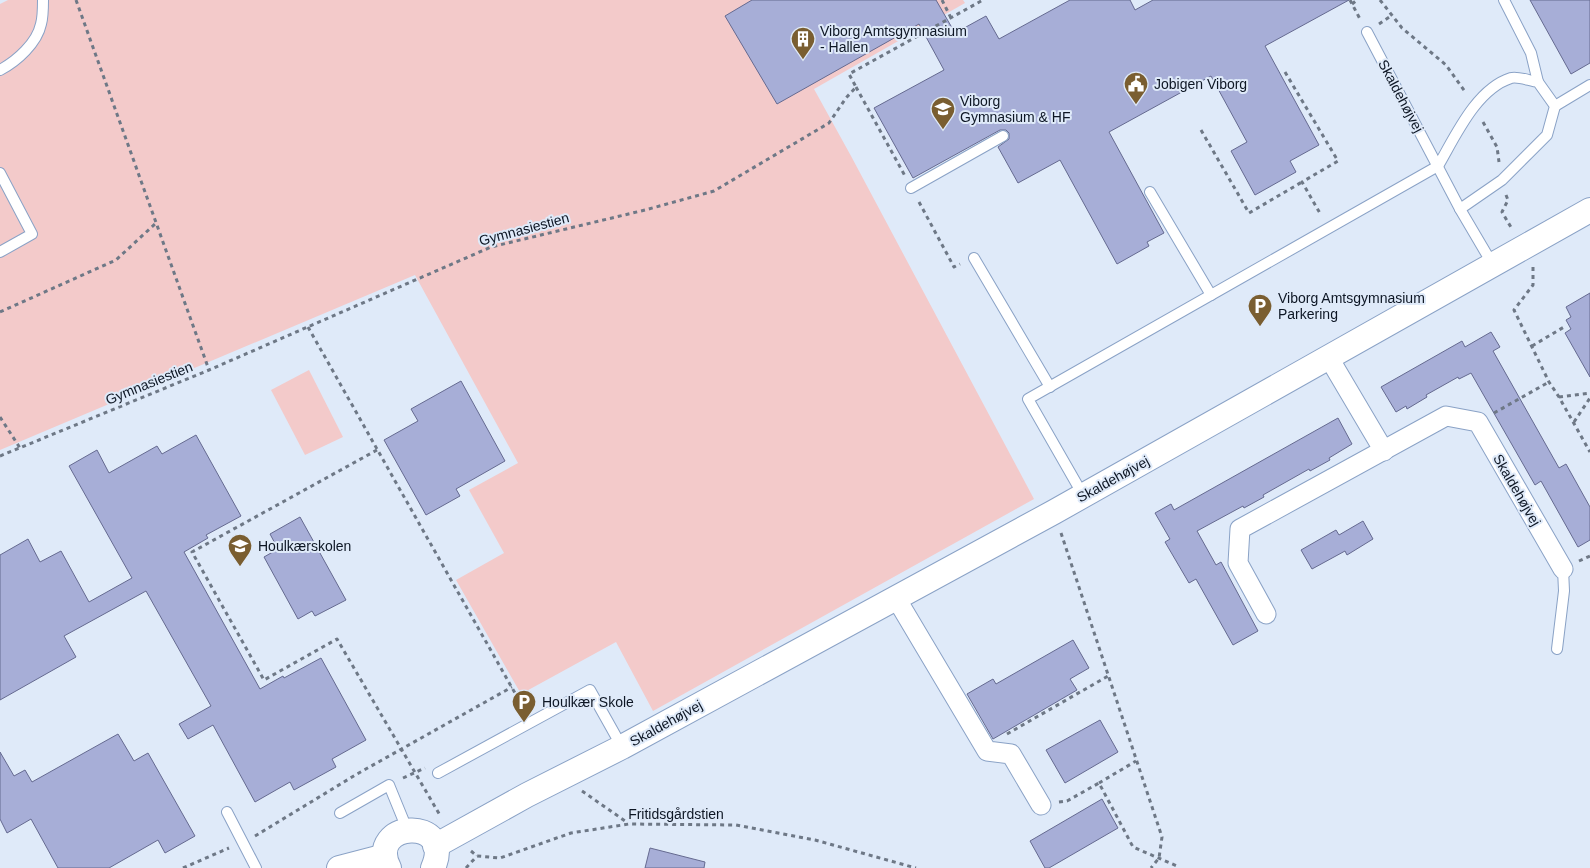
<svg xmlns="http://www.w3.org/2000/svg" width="1590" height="868" font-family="Arial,sans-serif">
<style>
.pitch{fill:#f3caca}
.building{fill:#a7aed7;stroke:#656a90}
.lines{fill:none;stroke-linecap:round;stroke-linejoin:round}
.service-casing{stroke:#8aa2c6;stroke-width:12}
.minor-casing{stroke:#8aa2c6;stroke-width:21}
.tertiary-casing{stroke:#8aa2c6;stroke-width:26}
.path{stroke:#6e7886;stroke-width:3;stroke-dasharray:4 4;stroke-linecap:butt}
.service{stroke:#fff;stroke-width:10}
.minor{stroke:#fff;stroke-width:19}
.tertiary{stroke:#fff;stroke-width:24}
.labels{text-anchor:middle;stroke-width:4;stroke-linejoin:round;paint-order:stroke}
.poi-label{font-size:14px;fill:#0d1624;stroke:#dfeaf9;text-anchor:start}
.street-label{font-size:14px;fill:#0d1624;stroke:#dfeaf9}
</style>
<rect width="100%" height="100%" fill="#dfeaf9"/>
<g class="pitch">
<polygon points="8,0 963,0 965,3 814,89 851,156 1034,499 653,711 616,642 521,694 456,580 504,553 469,490 518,463 415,275 0,450 0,4"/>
<polygon points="309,370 343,437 305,455 271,390"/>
</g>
<g class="building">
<polygon points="752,0 936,0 955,33 986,16 999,39 1070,0 1130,0 1135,10 1153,0 1349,0 1265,46 1319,145 1290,161 1296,172 1255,195 1231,151 1247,142 1211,76 1109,132 1164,233 1147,242 1149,246 1117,264 1060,160 1018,183 998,147 1009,139 1009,133 1006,130 1000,130 913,178 874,108 944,70 919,24 777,104 725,16"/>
<polygon points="1530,0 1590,0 1590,63 1571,74"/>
<polygon points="1590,293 1590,377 1565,333 1571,329 1566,320 1571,317 1566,307"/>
<polygon points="1491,332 1500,347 1493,351 1559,468 1566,464 1590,507 1590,540 1578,547 1541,481 1535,485 1471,373 1459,379 1458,377 1426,395 1427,397 1407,409 1406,406 1396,412 1381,387 1462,341 1465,347"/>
<polygon points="461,381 505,461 456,489 460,496 426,515 384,440 418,421 411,409"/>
<polygon points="1338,418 1352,444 1329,458 1330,460 1310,471 1309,469 1263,495 1264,497 1244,508 1243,506 1197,531 1216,565 1221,562 1258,631 1233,645 1196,579 1189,583 1165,542 1170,539 1155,513 1171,504 1174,510"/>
<polygon points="196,435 241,516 206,535 208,538 184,552 260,689 283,676 284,678 321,658 366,740 332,759 336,767 294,790 290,782 255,802 213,725 188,739 179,724 211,706 146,591 64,636 76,657 0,700 0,555 28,539 40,562 61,551 89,602 132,578 69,466 97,450 109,473 157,446 162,454"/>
<polygon points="300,517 346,600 315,616 312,611 298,619 264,557 278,549 270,534"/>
<polygon points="1363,521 1373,539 1347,555 1345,551 1312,569 1301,550 1336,530 1339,535"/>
<polygon points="1073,640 1089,668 1070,679 1077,690 993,739 967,694 993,679 996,684"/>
<polygon points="1100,720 1118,752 1065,783 1046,750"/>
<polygon points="118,734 134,761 148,753 195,836 165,853 158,840 109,868 58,868 31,819 7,833 0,819 0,752 14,776 25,770 32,782"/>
<polygon points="1102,799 1118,828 1049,868 1045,868 1030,841"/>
<polygon points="650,848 705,862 704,868 645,868"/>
</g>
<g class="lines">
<defs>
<g id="service">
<polyline points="1504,0 1531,53 1538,82"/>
<polyline points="1367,32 1460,209 1493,265"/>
<path d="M0,70C17,61 37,43 41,24C43,17 43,7 43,0"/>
<polyline points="1555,106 1590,85"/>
<polyline points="0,173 32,234 0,252"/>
<polyline points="911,188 1003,136"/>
<polyline points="1150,192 1211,295"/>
<polyline points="974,258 1050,387"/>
<path d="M1083,495L1028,399L1438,166C1455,137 1476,89 1511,78C1518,76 1530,81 1538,82L1555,106L1547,135L1502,180L1460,209"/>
<polyline points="1557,649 1564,591 1563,569"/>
<polyline points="438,773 590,690 622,747"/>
<polyline points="227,812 256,868"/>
<polyline points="340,813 389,785 407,829"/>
</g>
<g id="minor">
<polyline points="1329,358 1384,451"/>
<polyline points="896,598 987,751 1011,754 1041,805"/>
<polyline points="1266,614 1238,563 1240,529 1446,416 1478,422 1563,569"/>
</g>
<g id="tertiary">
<polyline points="435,846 527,795 622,747 1054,512 1590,210"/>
<polyline points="339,868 385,856"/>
<path d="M389,868C365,821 456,815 433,868"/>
</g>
</defs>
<use href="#service" class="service-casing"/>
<use href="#minor" class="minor-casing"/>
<use href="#tertiary" class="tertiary-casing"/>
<g class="path">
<polyline points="76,0 209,370"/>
<polyline points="942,0 951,18"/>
<polyline points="1350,0 1360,19"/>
<polyline points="1380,0 1402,28 1446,65 1466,93"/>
<polyline points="1352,4 1357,0"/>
<polyline points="1379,24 1391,16"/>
<polyline points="1285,72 1338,161 1302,182 1321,215"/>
<polyline points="856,87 905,176"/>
<polyline points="1483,122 1497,147 1499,162"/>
<polyline points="1201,130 1249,213 1302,182"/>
<polyline points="1506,195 1508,200 1502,212 1512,229"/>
<polyline points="919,202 954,267 960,264"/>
<polyline points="1533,267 1533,285 1514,310 1549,382 1559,397 1590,452"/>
<polyline points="0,312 116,260 156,223"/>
<polyline points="308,327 524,709"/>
<polyline points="1532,346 1564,327"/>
<polyline points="1559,397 1590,393"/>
<polyline points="1494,413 1549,382"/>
<polyline points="0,417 20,448"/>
<polyline points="1574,422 1590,398"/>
<polyline points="377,450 192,552 264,680 337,639 441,817"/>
<polyline points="0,456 209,370 491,247 645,210 714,191 829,123 846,98 856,87 849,74 983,0"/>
<polyline points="1061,533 1162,837 1159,858 1151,868"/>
<polyline points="1579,561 1590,556"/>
<polyline points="1007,734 1108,676"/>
<polyline points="403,778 425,768"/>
<polyline points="1099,783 1136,761"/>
<polyline points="582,791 628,823"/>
<polyline points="1059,802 1067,801 1099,783 1133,847 1177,866 1178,868"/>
<polyline points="255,836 357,774 512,687"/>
<polyline points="471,851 477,856 500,858 571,833 629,824 736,825 815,840 916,868"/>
<polyline points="183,868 229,848"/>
<polyline points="466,868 477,856"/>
</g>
<use href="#service" class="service"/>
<use href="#minor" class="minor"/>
<use href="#tertiary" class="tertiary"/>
</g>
<defs>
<symbol id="building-pin" viewBox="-11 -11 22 30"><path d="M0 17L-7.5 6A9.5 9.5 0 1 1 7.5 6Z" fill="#7a5e31" stroke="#dfeaf9"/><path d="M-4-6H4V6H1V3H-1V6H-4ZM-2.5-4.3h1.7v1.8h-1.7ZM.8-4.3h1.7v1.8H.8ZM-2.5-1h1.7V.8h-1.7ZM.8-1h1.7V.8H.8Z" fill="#fff"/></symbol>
<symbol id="civic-pin" viewBox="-11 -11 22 30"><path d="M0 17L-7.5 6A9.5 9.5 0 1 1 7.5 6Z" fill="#7a5e31" stroke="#dfeaf9"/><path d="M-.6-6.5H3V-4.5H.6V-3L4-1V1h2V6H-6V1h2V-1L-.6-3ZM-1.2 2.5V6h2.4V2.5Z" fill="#fff"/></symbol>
<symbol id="school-pin" viewBox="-11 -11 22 30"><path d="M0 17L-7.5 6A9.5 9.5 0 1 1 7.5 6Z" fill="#7a5e31" stroke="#dfeaf9"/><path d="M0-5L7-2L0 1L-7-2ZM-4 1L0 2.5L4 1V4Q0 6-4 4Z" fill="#fff"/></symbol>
<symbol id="parking-pin" viewBox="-11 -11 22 30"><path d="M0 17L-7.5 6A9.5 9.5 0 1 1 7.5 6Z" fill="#7a5e31" stroke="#dfeaf9"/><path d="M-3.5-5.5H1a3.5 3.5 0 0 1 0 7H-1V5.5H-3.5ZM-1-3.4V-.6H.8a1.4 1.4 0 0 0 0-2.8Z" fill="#fff"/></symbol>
</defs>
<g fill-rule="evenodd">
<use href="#building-pin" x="789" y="25" width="28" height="38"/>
<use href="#civic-pin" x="1122" y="70" width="28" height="38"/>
<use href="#school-pin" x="929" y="95" width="28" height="38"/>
<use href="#parking-pin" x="1246" y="292" width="28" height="38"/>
<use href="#school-pin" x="226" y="532" width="28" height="38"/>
<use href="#parking-pin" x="510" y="688" width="28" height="38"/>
</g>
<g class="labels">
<g class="poi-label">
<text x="820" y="36">Viborg Amtsgymnasium<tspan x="820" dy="16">- Hallen</tspan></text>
<text x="1154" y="89">Jobigen Viborg</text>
<text x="960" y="106">Viborg<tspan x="960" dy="16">Gymnasium &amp; HF</tspan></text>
<text x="1278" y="303">Viborg Amtsgymnasium<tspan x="1278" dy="16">Parkering</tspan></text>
<text x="258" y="551">Houlkærskolen</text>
<text x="542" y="707">Houlkær Skole</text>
</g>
<g class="street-label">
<text transform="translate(1401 96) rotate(62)" y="5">Skaldehøjvej</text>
<text transform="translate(524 229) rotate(-15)" y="5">Gymnasiestien</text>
<text transform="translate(149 383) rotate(-22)" y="5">Gymnasiestien</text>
<text transform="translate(1113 479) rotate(-29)" y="5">Skaldehøjvej</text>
<text transform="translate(1517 490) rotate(60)" y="5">Skaldehøjvej</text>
<text transform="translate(666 723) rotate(-29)" y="5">Skaldehøjvej</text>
<text x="676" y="819">Fritidsgårdstien</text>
</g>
</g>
</svg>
